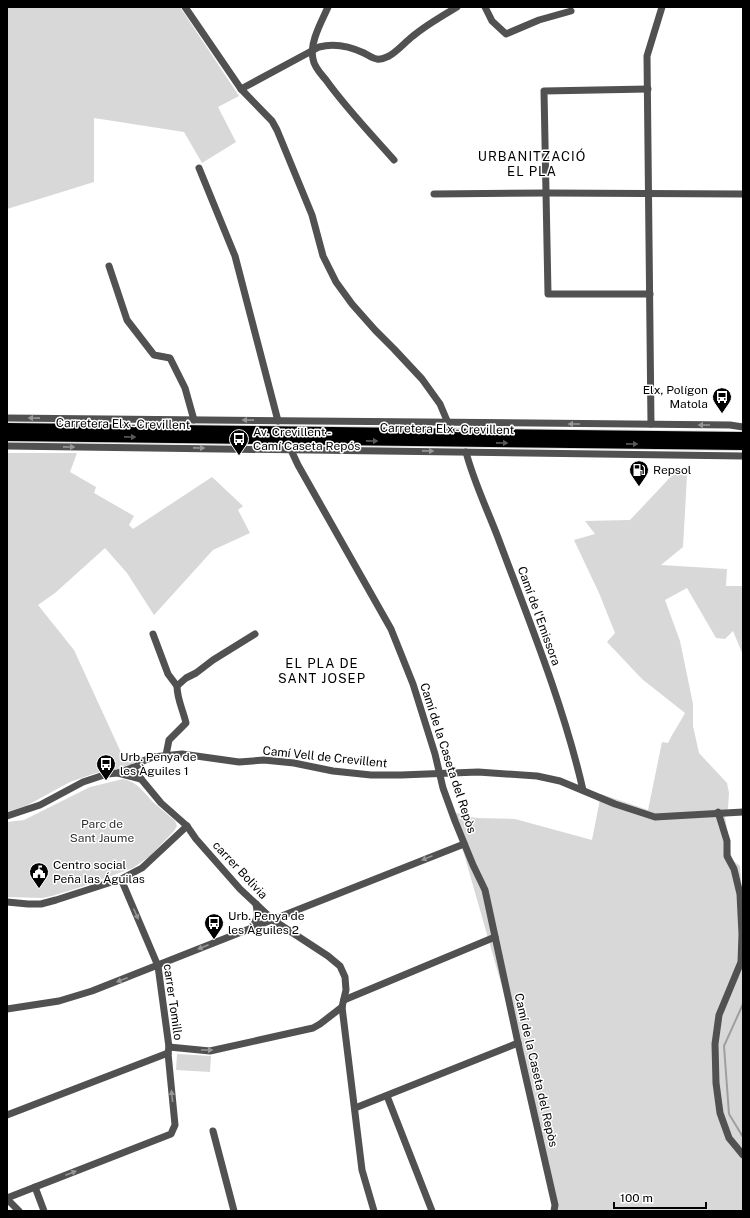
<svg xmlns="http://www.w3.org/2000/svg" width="750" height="1218" font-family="'Public Sans',sans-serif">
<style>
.green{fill:#d8d8d8}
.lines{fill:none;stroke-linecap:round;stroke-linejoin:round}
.stream{stroke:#9f9f9f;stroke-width:2}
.highway-casing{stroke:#dbdbdb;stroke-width:12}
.minor{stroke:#515151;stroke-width:7}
.highway{stroke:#000;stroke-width:10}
.oneway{fill:#979797}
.oneway2{fill:#595959}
.labels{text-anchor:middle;stroke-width:3;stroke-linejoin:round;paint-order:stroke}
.poi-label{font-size:12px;fill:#000;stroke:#fff;text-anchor:start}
.street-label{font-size:12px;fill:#000;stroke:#fff}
.park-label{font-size:12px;fill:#2f2f2f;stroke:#fff}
.neighbourhood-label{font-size:13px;letter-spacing:1px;fill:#000;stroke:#fff}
</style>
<rect width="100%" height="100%" fill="#fff"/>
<g class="green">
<polygon points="7,7 180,7 239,96 218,107 236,142 202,163 184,132 94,118 94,182 7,209"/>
<polygon points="7,453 77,453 70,472 96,487 94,493 134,516 129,525 133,529 212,477 243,506 238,510 250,533 213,550 154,615 127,573 105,548 55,593 38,605 74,650 124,759 139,761 120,769 96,773 70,782 26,806 7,812"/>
<path d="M679,468L687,476L683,547L661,565L727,569L726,586H743V655L733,631L725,639L716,638L687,588L665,600L680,641L693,704V726L699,753L727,783L729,793L728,808L725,816L732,860L740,866L743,900V1060L742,1076L743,1088V1211H558L555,1205L518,1043L452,812L476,818L515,819L592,840L601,794L648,810L662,742L668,743C673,732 680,723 685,713L642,679L607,642L615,633L599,593L574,540L595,534L585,521L630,520Z"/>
<path d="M123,779C138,782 143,792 153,802C160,808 168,815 175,821L177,826L174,831L150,856L133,868L78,888L52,896L42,898L7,897V822L24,820L90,787Z"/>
<polygon points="177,1054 211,1056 210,1072 176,1070"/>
</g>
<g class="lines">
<polyline class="stream" points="743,1004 724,1046 729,1114 743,1137"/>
<defs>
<g id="highway">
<polyline points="7,428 743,437"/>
<polyline points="7,436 743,445"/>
</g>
</defs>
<use href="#highway" class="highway-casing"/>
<g class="minor">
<polyline points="185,7 241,89 272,121 277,130 312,215 323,256 336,282 352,304 375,330 394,349 422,379 440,404 448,423"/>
<path d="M328,7C322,21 309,43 313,59C314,67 321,74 326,80C346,108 371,134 394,160"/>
<polyline points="485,7 492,21 506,34 539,20 571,11"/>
<path d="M241,89L319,47C334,43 349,46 364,53C368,55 373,59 377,59C382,60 385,58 389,56C398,51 405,42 413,36C426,25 442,16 457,7"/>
<polyline points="648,89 544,91 548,294 650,294"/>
<polyline points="199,168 235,256 278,421"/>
<polyline points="434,194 547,193 743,194"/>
<polyline points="109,266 127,320 154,355 170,358 185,388 194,420"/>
<polyline points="7,418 730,425 743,427"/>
<polyline points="651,424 647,56 662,7"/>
<polyline points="7,446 743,456"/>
<polyline points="291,450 298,465 391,629 413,684 435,754 443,788 455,821 473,865 485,890 518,1043 555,1205 554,1211"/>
<path d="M466,452C474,483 489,513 500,543C530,623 564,707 583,790"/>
<polyline points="153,634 168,674 177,686"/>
<path d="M166,755L169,740L186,723C183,710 177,699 177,686L186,678L196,673L213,660L255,634"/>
<polyline points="132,768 161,803 187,826 196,839 240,889 273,920 328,956 340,966 345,977 346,990 342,1007 362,1170 374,1211"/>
<polyline points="118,773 141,779"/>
<polyline points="718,812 727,841 727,856 734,869 740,894 742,934 741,962 719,1015 715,1044 716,1083 720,1113 729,1138 743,1155"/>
<polyline points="7,816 40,805 83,782 107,774 118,773 137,766 143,761 153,757 182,754 239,762 264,760 294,763 333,771 371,775 401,775 478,772 537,776 560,781 615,804 655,817 743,812"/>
<polyline points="7,902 28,904 41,904 56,900 121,879 142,868 187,826"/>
<path d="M252,927C258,919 258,914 256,904"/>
<polyline points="344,1000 495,937"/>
<polyline points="7,1009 59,1001 92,991 464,844"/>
<polyline points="169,1047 210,1051 313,1028 320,1024 342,1007"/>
<polyline points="387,1096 432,1211"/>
<polyline points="355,1108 518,1043"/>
<polyline points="7,1115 168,1053"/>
<polyline points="213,1131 234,1211"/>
<polyline points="35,1187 44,1211"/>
<polyline points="7,1198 171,1134 175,1125 168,1053 169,1047 158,966 121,879"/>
<polyline points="7,1199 19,1211"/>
</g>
<use href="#highway" class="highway"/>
</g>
<defs><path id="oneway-solid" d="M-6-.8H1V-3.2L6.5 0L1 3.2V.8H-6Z"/></defs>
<g class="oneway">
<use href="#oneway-solid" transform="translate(34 418) rotate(-179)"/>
<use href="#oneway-solid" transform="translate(248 420) rotate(-179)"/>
<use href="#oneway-solid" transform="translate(574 424) rotate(-180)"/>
<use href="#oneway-solid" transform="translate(704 425) rotate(-180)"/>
<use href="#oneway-solid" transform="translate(69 447) rotate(1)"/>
<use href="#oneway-solid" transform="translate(199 448) rotate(1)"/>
<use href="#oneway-solid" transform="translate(428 451) rotate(1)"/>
<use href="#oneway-solid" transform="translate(427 858) rotate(158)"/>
<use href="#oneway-solid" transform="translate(136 914) rotate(66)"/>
<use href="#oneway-solid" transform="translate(203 947) rotate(157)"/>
<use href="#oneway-solid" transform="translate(122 980) rotate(159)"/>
<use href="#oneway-solid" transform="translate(207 1050)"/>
<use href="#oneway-solid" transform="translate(172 1096) rotate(-96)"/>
<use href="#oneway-solid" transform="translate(71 1173) rotate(-21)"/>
</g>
<g class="oneway2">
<use href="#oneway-solid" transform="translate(130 437) rotate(1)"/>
<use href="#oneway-solid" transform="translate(372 441) rotate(1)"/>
<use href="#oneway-solid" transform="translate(502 443) rotate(1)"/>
<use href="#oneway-solid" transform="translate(632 444) rotate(1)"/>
</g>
<defs>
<symbol id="bus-pin" viewBox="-11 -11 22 30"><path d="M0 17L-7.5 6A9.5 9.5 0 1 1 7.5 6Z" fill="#000" stroke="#fff"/><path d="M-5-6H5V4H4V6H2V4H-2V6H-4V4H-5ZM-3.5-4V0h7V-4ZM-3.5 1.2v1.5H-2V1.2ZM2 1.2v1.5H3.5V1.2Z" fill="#fff"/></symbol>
<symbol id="fuel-pin" viewBox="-11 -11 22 30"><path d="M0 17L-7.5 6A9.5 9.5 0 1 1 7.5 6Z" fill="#000" stroke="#fff"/><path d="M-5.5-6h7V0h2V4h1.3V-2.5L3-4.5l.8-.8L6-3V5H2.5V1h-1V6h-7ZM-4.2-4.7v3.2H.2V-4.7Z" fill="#fff"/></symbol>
<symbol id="civic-pin" viewBox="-11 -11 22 30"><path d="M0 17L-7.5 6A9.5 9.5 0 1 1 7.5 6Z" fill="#000" stroke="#fff"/><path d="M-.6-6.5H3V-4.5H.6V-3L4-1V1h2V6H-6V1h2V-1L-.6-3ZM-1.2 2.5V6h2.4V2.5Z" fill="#fff"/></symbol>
</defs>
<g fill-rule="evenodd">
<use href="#bus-pin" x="711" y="386" width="22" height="30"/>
<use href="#bus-pin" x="228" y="428" width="22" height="30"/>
<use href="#fuel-pin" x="628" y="459" width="22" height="30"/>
<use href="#bus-pin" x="95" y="753" width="22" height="30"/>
<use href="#civic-pin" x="28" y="861" width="22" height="30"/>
<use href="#bus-pin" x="203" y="912" width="22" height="30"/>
</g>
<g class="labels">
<g class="poi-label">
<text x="708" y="394" text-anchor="end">Elx, Polígon<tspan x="708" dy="14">Matola</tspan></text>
<text x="253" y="436">Av. Crevillent -<tspan x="253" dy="14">Camí Caseta Repós</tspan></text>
<text x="653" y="474">Repsol</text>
<text x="120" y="761">Urb. Penya de<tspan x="120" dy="14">les Àguiles 1</tspan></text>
<text x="53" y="869">Centro social<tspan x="53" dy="14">Peña las Águilas</tspan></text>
<text x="228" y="920">Urb. Penya de<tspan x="228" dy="14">les Àguiles 2</tspan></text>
</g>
<g class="street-label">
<text transform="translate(123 424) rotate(1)" y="4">Carretera Elx - Crevillent</text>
<text transform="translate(447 429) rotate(1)" y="4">Carretera Elx - Crevillent</text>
<text transform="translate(539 616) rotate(70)" y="4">Camí de l'Emissora</text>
<text transform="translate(325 757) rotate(6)" y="4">Camí Vell de Crevillent</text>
<text transform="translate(448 758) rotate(72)" y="4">Camí de la Caseta del Repòs</text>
<text transform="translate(240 870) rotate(47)" y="4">carrer Bolivia</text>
<text transform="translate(173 1002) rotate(82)" y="4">carrer Tomillo</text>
<text transform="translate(536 1070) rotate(77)" y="4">Camí de la Caseta del Repòs</text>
</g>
<g class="park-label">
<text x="102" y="828">Parc de<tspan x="102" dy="14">Sant Jaume</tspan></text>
</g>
<g class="neighbourhood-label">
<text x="532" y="161">URBANITZACIÓ<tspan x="532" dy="15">EL PLA</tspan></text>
<text x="322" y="668">EL PLA DE<tspan x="322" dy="15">SANT JOSEP</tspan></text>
</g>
</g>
<rect width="750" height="1218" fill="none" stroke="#000000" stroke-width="16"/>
<path d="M614 1202v6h92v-6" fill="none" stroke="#000000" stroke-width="2"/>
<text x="620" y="1202" font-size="12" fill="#000000" stroke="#ffffff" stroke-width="3" paint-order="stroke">100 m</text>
</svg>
